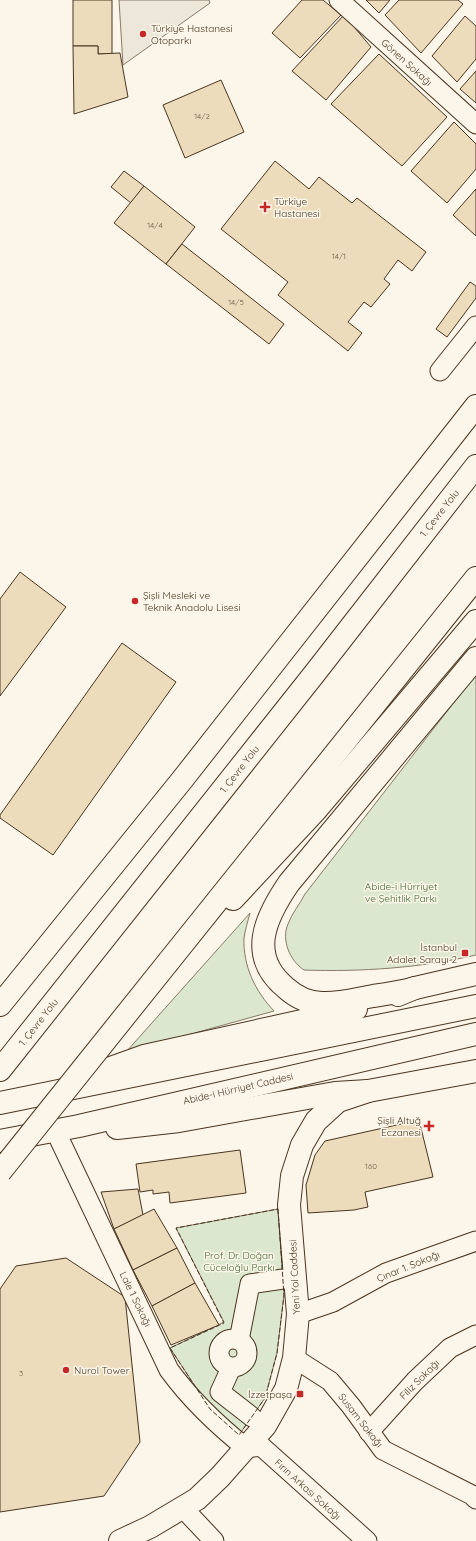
<svg xmlns="http://www.w3.org/2000/svg" width="476" height="1541" font-family="Quicksand,sans-serif">
<style>
.green{fill:#dce7d0;stroke:#887966}
.parking{fill:#ede7d9;stroke:#887966}
.building{fill:#ecdcbc;stroke:#4a3520}
.lines{fill:none;stroke-linecap:round;stroke-linejoin:round}
.street-casing{stroke:#4a3520;stroke-width:21}
.primary-casing{stroke:#4a3520;stroke-width:24}
.highway-casing{stroke:#4a3520;stroke-width:24}
.street{stroke:#fbf6e9;stroke-width:19}
.primary{stroke:#fbf6e9;stroke-width:22}
.highway{stroke:#fbf6e9;stroke-width:22}
.highway-bridge-casing{stroke:#4a3520;stroke-width:24;stroke-linecap:butt}
.highway-bridge{stroke:#fbf6e9;stroke-width:22}
.fence{stroke:#4a3520;stroke-width:1;stroke-dasharray:5 2;stroke-linecap:butt}
.poi-dot{fill:#c62828;stroke:#fbf6e9;stroke-width:1.5}
.labels{text-anchor:middle;stroke-width:3;stroke-linejoin:round;paint-order:stroke}
.number-label{font-size:8px;fill:#725f47}
.poi-label{font-size:10px;fill:#4a3520;stroke:#fbf6e9;text-anchor:start}
.street-label{font-size:10px;fill:#4a3520;stroke:#fbf6e9}
.park-label{font-size:10px;fill:#436837;stroke:#fbf6e9}
</style>
<rect width="100%" height="100%" fill="#fbf6e9"/>
<g class="green">
<path d="M476,674V955C420,968 361,972 304,970C290,961 281,940 288,924C292,913 300,904 305,894Z"/>
<path d="M250,913C248,921 245,930 244,938C243,966 255,991 274,1011L126,1052Z"/>
<polygon points="278,1209 284,1295 277,1353 265,1398 239,1435 210,1409 170,1348 224,1322 176,1228"/>
</g>
<polygon class="parking" points="119,0 209,0 210,3 123,65"/>
<g class="building">
<polygon points="73,0 112,0 112,54 98,54 98,46 73,46"/>
<polygon points="302,0 323,0 341,15 300,58 272,33"/>
<polygon points="366,0 390,0 379,13"/>
<polygon points="399,0 458,0 463,4 421,53 385,15"/>
<polygon points="344,15 371,47 326,100 292,71"/>
<polygon points="465,16 476,26 476,59 457,82 432,56"/>
<polygon points="73,46 98,46 98,54 120,53 128,97 74,114"/>
<polygon points="379,54 447,117 402,166 331,104"/>
<polygon points="476,71 476,103 460,89"/>
<polygon points="221,80 244,132 185,158 163,105"/>
<polygon points="454,122 476,144 476,169 447,203 411,171"/>
<polygon points="275,161 309,189 319,177 352,203 357,198 426,252 412,271 398,260 384,279 390,284 371,307 364,302 348,322 362,333 348,351 278,295 288,282 221,229"/>
<polygon points="124,171 144,186 131,203 111,187"/>
<polygon points="144,186 195,227 166,264 114,223"/>
<polygon points="476,189 476,236 453,215"/>
<polygon points="182,244 284,324 269,344 166,264"/>
<polygon points="470,282 476,286 476,298 447,337 436,329"/>
<polygon points="20,572 66,607 0,696 0,599"/>
<polygon points="122,643 176,682 53,855 0,818 0,815"/>
<polygon points="419,1120 433,1177 365,1192 368,1207 354,1210 308,1213 306,1185 315,1155 325,1141"/>
<polygon points="240,1150 246,1193 170,1203 169,1192 153,1194 153,1190 140,1192 136,1164"/>
<polygon points="138,1189 143,1215 114,1229 101,1192"/>
<polygon points="154,1209 177,1248 133,1270 114,1229"/>
<polygon points="177,1248 195,1283 152,1306 133,1270"/>
<polygon points="66,1258 125,1297 140,1442 104,1496 0,1512 0,1289 16,1266"/>
<polygon points="195,1283 219,1325 171,1345 152,1306"/>
</g>
<g class="lines">
<defs>
<g id="street">
<polyline points="339,0 476,124"/>
<polyline points="440,371 476,326"/>
<path d="M55,1130L169,1370C191,1400 216,1424 246,1448L261,1446L367,1541"/>
<polyline points="298,1314 333,1302 386,1273 476,1241"/>
<circle cx="233" cy="1353" r="14"/>
<polyline points="239,1340 250,1284 283,1279"/>
<polyline points="294,1358 330,1381 351,1406 383,1450 472,1495 476,1499"/>
<polyline points="231,1368 220,1392 252,1417"/>
<polyline points="369,1432 415,1381 450,1348 476,1335"/>
<polyline points="182,1507 214,1541"/>
</g>
<g id="primary">
<polyline points="398,995 415,988 476,974"/>
<polyline points="102,1071 144,1056 356,1009"/>
<polyline points="0,1103 476,1006"/>
<polyline points="117,1128 179,1121 335,1093 368,1091 476,1071"/>
<polyline points="0,1141 79,1126 476,1034"/>
<polyline points="120,1541 150,1527 197,1499 220,1477 265,1426 286,1389 294,1358 298,1314 289,1205 292,1176 302,1145 316,1121 338,1101 368,1091"/>
</g>
<g id="highway">
<polyline points="233,899 316,810 476,621"/>
<polyline points="169,961 476,578"/>
<path d="M415,988C401,992 387,994 373,996C356,999 339,1004 322,1003C308,1003 296,997 286,988C247,956 265,918 289,883L476,658"/>
<polyline points="0,1005 182,780 476,406"/>
<polyline points="0,1070 315,673 476,466"/>
</g>
</defs>
<use href="#street" class="street-casing"/>
<use href="#primary" class="primary-casing"/>
<use href="#highway" class="highway-casing"/>
<use href="#street" class="street"/>
<use href="#primary" class="primary"/>
<use href="#highway" class="highway"/>
<defs>
<polyline id="highway-bridge" points="0,1172 169,961"/>
</defs>
<use href="#highway-bridge" class="highway-bridge-casing"/>
<use href="#highway-bridge" class="highway-bridge"/>
<polygon class="fence" points="278,1209 284,1295 277,1353 265,1398 239,1435 210,1409 170,1348 224,1323 176,1228"/>
</g>
<g class="poi-dot">
<circle cx="143" cy="34" r="4"/>
<path d="M263 201h4v4h4v4h-4v4h-4v-4h-4v-4h4z"/>
<circle cx="135" cy="601" r="4"/>
<rect x="461" y="949" width="8" height="8" rx="2"/>
<path d="M427 1120h4v4h4v4h-4v4h-4v-4h-4v-4h4z"/>
<circle cx="66" cy="1370" r="4"/>
<rect x="296" y="1390" width="8" height="8" rx="2"/>
</g>
<g class="labels">
<g class="number-label">
<text x="202" y="119">14/2</text>
<text x="155" y="228">14/4</text>
<text x="339" y="259">14/1</text>
<text x="236" y="305">14/5</text>
<text x="371" y="1169">160</text>
<text x="21" y="1376">3</text>
</g>
<g class="poi-label">
<text x="151" y="32">Türkiye Hastanesi<tspan x="151" dy="12">Otoparkı</tspan></text>
<text x="274" y="205">Türkiye<tspan x="274" dy="12">Hastanesi</tspan></text>
<text x="143" y="599">Şişli Mesleki ve<tspan x="143" dy="12">Teknik Anadolu Lisesi</tspan></text>
<text x="457" y="951" text-anchor="end">İstanbul<tspan x="457" dy="12">Adalet Sarayı 2</tspan></text>
<text x="421" y="1124" text-anchor="end">Şişli Altuğ<tspan x="421" dy="12">Eczanesi</tspan></text>
<text x="74" y="1374">Nurol Tower</text>
<text x="292" y="1398" text-anchor="end">İzzetpaşa</text>
</g>
<g class="street-label">
<text transform="translate(407 62) rotate(42)" y="4">Gönen Sokağı</text>
<text transform="translate(439 513) rotate(-52)" y="4">1. Çevre Yolu</text>
<text transform="translate(239 769) rotate(-52)" y="4">1. Çevre Yolu</text>
<text transform="translate(38 1022) rotate(-52)" y="4">1. Çevre Yolu</text>
<text transform="translate(238 1088) rotate(-13)" y="4">Abide-i Hürriyet Caddesi</text>
<text transform="translate(408 1266) rotate(-22)" y="4">Çınar 1. Sokağı</text>
<text transform="translate(294 1277) rotate(-93)" y="4">Yeni Yol Caddesi</text>
<text transform="translate(136 1299) rotate(64)" y="4">Lale 1 Sokağı</text>
<text transform="translate(419 1379) rotate(-45)" y="4">Filiz Sokağı</text>
<text transform="translate(361 1420) rotate(52)" y="4">Susam Sokağı</text>
<text transform="translate(308 1489) rotate(42)" y="4">Fırın Arkası Sokağı</text>
</g>
<g class="park-label">
<text x="401" y="890">Abide-i Hürriyet<tspan x="401" dy="12">ve Şehitlik Parkı</tspan></text>
<text x="239" y="1259">Prof. Dr. Doğan<tspan x="239" dy="12">Cüceloğlu Parkı</tspan></text>
</g>
</g>
</svg>
